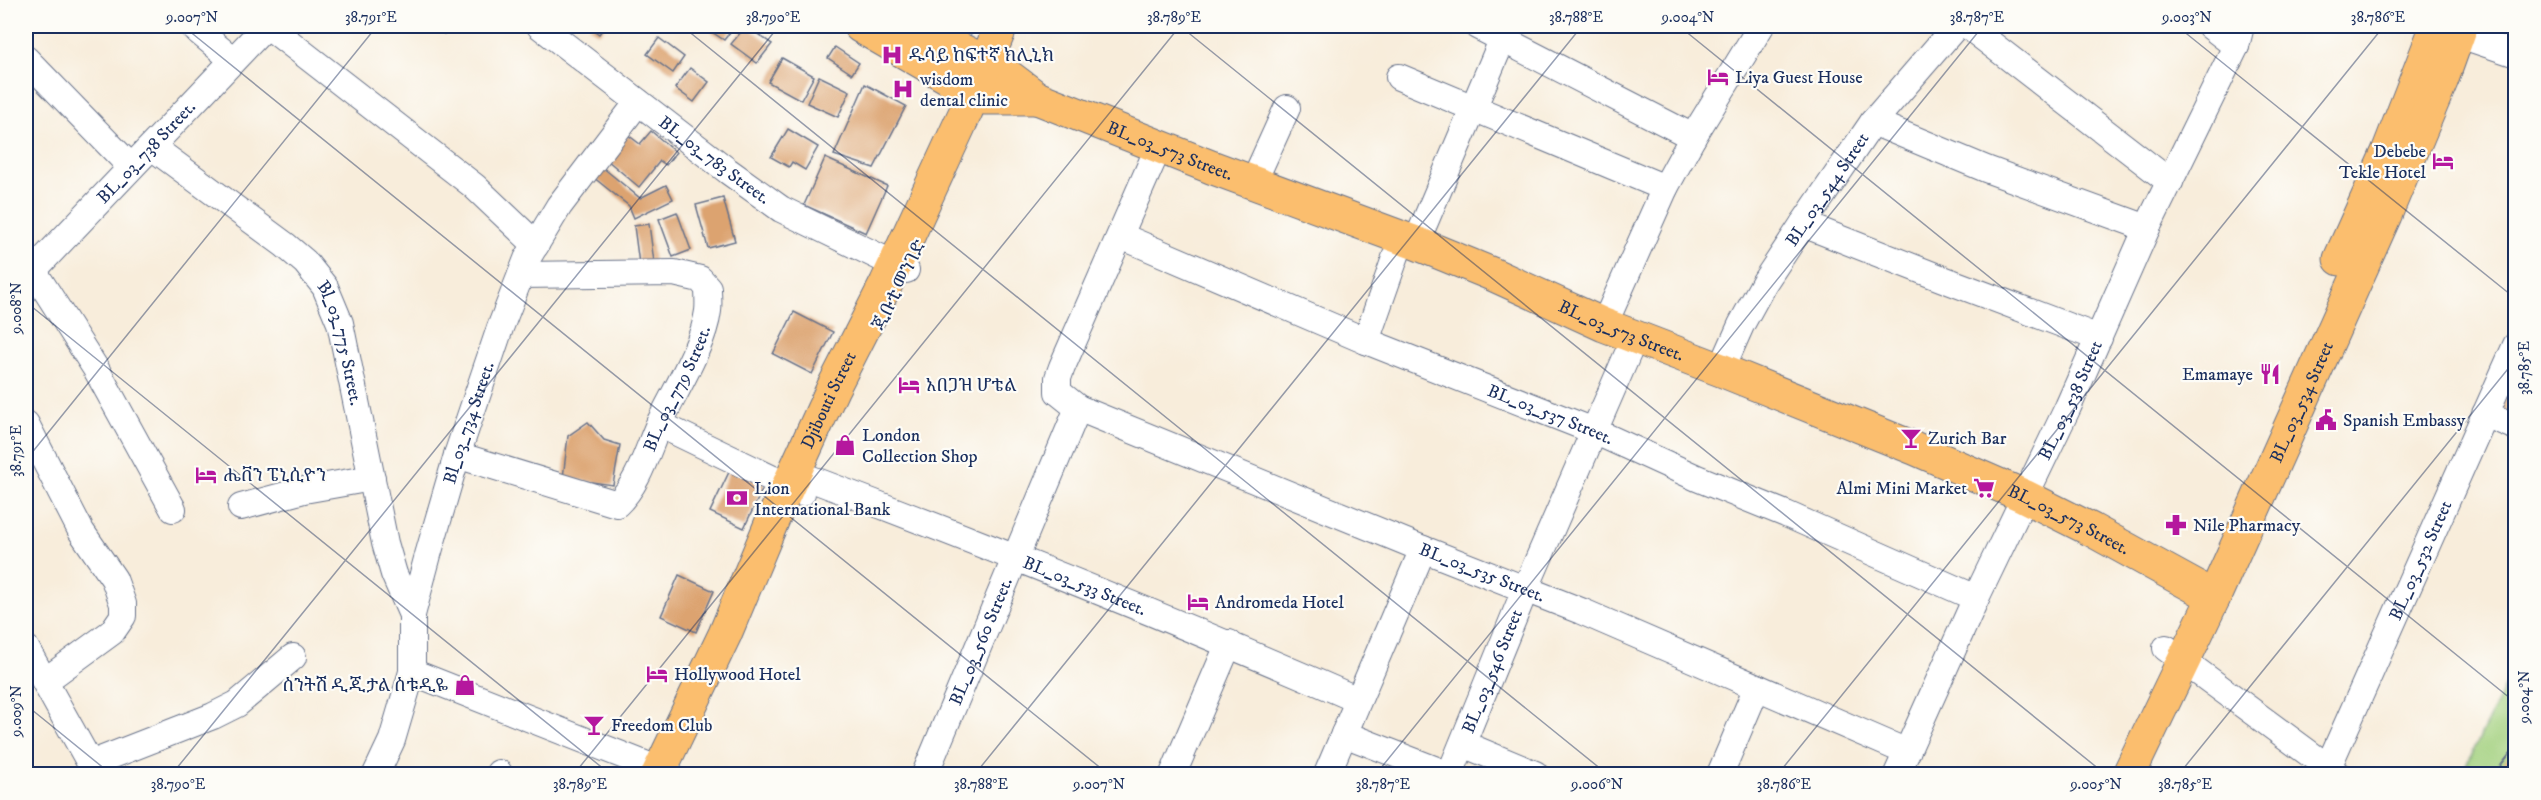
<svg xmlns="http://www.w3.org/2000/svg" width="2541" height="800" font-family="'IM FELL DW Pica','Noto Serif Ethiopic',serif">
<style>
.green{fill:#a2d07e;stroke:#5e806e;stroke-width:1.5}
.building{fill:#dca36f}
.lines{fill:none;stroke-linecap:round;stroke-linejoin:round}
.minor-casing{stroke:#68728a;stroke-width:28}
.major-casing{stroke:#68728a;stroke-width:35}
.minor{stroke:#fff;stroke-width:26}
.major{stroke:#fbbe6e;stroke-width:33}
.ticks{fill:none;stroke:#1b2f5e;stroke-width:1.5;stroke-opacity:0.45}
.labels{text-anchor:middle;stroke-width:4.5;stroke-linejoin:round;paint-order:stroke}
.poi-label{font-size:18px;fill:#1b2f5e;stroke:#fdfcf7;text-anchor:start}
.street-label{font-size:18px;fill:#1b2f5e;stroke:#fdfcf7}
.neatline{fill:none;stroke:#1b2f5e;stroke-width:2}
.ticks-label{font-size:15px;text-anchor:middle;fill:#1b2f5e}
</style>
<rect width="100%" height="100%" fill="#fdfcf7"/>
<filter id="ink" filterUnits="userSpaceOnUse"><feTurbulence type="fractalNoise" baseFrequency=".0167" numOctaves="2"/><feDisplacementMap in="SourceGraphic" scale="12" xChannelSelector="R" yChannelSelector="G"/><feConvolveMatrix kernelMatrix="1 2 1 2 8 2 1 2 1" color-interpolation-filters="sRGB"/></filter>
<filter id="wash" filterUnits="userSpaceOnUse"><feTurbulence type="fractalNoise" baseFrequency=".008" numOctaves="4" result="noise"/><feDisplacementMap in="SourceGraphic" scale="24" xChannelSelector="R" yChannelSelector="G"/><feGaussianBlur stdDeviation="1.35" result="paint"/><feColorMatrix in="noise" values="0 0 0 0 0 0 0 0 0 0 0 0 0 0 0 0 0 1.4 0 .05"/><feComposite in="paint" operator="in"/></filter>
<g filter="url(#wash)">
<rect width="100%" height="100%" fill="#f8eddb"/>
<polygon class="green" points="2515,665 2515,774 2462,774"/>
<g id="blocks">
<g class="building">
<polygon points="433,26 451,26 444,34"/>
<polygon points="588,26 605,26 599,34"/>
<polygon points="703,26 735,26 724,40"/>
<polygon points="746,26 772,44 757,63 731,44"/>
<polygon points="659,38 684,57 673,73 647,54"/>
<polygon points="835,47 859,63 852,74 828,58"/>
<polygon points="782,58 814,76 801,100 768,82"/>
<polygon points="690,68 709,82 694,102 675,88"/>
<polygon points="819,76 850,91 838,117 807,103"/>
<polygon points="865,84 906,106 874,168 834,155"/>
<polygon points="788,129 818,147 805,170 792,162 789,167 771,157"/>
<polygon points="651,131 676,152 666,165 660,161 639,187 607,160 628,135 640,144"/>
<polygon points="825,158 887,186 866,233 804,205"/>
<polygon points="602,167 640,198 666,185 673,199 634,218 629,206 593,177"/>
<polygon points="723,198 735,241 708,248 696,205"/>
<polygon points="677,212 691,250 673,257 659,219"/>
<polygon points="649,224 654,262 639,264 634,226"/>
<polygon points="794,312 833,332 812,374 773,354"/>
<polygon points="2516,373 2516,418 2499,411"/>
<polygon points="588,422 604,440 620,445 613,485 563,478 568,436"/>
<polygon points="731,468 765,484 744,528 710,512"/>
<polygon points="679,575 714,591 696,632 661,616"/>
<polygon points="2516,746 2516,774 2494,774"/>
</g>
</g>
</g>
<g filter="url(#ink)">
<use href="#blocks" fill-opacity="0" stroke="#68728a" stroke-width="1.5"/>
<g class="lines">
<defs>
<g id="minor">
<polyline points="192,26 233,60"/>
<polyline points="268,26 474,186 536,245"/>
<path id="s1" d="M540,26L728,171L781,209L906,270"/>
<polyline points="1477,26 1693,137"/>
<polyline points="1968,26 2170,182"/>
<polyline points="2210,26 2236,46"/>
<polyline points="2442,29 2516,54"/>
<polyline points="26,59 131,167"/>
<polyline points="1399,77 1665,188"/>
<polyline points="1873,122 1986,169 2147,228"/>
<path id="s2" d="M1159,146L1062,367L1058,378V392L1078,408L1423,549L1581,611L1907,752"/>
<path id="s3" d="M152,147L285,245L305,262L325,287L340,323L385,543L394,574L412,615"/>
<polyline points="1253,183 1287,108"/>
<polyline points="1803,224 1943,279 2099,338"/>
<path id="s4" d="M1121,236L1366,341L1594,431L1697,478L1786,514L1976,598"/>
<polyline points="1416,243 1503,38"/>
<polyline points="33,270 96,369 173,509"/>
<path id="s5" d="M26,278L266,26"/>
<polyline points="1604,325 1665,188 1693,137 1761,26"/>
<polyline points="1366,341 1402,238"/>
<path id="s6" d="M1721,370L1741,325L1764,283L1803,224L1873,122L1956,26"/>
<polyline points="2485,414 2516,427"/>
<polyline points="26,424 81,531 114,579 123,604 123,616 112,632 45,681"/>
<polyline points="659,424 802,493"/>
<path id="s7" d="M457,455L617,504C640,482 647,450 660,422C675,391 704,344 708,311C709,304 708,295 708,288L700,279L674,273L521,275"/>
<path id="s8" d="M809,478C994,548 1177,621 1358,700"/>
<polyline points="241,507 304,490 372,478"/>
<polyline points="26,648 96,774"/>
<polyline points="2166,648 2337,774"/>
<polyline points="412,672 670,774"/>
<polyline points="1344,734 1447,774"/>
<polyline points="1463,744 1535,774"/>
<polyline points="90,764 213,716 237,704 293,657"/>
<polyline points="499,773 499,774"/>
<path id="s9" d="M376,774L392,740L412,672V615L428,555L457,455L500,328L527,259L559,206L638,102"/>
<path id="s10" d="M925,774L1078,408"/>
<polyline points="1173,774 1229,643"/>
<polyline points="1327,774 1423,549"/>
<path id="s11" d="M1450,774L1525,590L1635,337"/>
<polyline points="1720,774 1757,687"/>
<path id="s12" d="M1897,774L1976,598L2068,407L2147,228L2236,46L2241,26"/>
<path id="s13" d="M2325,774L2516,345"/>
</g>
<g id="major">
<polyline points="860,26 984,98 1037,98"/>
<path id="s14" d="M912,26L996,67L1037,98L1211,167L1416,243L1492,274L1604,325L1721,370L1914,448L2024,496L2092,530L2214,597"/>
<polyline points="2340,259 2388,152 2437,26"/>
<path id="s15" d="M658,774L725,634L773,519L833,388L886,284L966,111L1001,26"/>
<path id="s16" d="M2129,774L2214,597L2385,215L2442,79L2461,26"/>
</g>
</defs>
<use href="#minor" class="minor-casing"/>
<use href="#major" class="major-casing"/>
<use href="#minor" class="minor"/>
<use href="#major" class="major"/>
</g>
</g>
<path class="ticks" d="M183,26L1108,774M682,26L1607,774M1180,26L2105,774M1679,26L2516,703M2177,26L2516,299M26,302L610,774M26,460L377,26M26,705L111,774M172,774L779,26M574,774L1180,26M975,774L1582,26M1376,774L1983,26M1778,774L2384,26M2179,774L2516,359"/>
<defs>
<symbol id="hospital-bare" viewBox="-9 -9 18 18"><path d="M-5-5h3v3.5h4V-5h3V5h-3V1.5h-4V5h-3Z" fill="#b5179e" stroke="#fdfcf7" stroke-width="2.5" paint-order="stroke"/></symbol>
<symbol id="hotel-bare" viewBox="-9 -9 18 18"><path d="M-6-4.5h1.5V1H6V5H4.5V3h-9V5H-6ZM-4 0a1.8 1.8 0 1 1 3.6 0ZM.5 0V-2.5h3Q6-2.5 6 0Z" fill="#b5179e" stroke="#fdfcf7" stroke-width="2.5" paint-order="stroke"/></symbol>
<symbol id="restaurant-bare" viewBox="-9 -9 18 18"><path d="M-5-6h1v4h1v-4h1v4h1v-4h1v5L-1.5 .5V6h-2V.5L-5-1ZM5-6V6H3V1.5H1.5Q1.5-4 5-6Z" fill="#b5179e" stroke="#fdfcf7" stroke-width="2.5" paint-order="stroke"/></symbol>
<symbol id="civic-bare" viewBox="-9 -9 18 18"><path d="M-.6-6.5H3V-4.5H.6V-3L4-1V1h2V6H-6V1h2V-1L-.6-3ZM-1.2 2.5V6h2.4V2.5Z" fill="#b5179e" stroke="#fdfcf7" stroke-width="2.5" paint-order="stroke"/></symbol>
<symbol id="bar-bare" viewBox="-9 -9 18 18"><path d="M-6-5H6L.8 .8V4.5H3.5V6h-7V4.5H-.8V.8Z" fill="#b5179e" stroke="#fdfcf7" stroke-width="2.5" paint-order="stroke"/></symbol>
<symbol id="shop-bare" viewBox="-9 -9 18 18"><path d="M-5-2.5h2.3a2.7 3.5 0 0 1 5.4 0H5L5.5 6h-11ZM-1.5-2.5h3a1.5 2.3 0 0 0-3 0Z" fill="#b5179e" stroke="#fdfcf7" stroke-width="2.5" paint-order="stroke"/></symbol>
<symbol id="supermarket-bare" viewBox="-9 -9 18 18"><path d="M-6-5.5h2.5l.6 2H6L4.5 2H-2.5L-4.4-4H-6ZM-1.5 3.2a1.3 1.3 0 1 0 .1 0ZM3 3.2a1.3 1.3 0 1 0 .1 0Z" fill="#b5179e" stroke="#fdfcf7" stroke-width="2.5" paint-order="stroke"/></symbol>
<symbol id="bank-bare" viewBox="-9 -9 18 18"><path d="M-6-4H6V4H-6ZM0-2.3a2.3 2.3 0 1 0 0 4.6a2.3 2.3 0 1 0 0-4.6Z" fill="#b5179e" stroke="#fdfcf7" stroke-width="2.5" paint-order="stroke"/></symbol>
<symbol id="pharmacy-bare" viewBox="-9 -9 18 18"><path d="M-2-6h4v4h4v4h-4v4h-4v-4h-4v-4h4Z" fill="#b5179e" stroke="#fdfcf7" stroke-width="2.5" paint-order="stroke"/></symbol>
</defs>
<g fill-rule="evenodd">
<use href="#hospital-bare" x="877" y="40" width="30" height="30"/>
<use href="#hotel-bare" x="1703" y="62" width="30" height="30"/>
<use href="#hospital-bare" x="888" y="74" width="30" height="30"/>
<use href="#hotel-bare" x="2428" y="146" width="30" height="30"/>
<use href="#restaurant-bare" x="2255" y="359" width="30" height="30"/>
<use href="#hotel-bare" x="894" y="370" width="30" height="30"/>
<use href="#civic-bare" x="2311" y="405" width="30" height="30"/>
<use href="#bar-bare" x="1896" y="423" width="30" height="30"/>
<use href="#shop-bare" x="830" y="430" width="30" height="30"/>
<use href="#hotel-bare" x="191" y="460" width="30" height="30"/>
<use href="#supermarket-bare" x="1969" y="473" width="30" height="30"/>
<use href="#bank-bare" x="722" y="483" width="30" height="30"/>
<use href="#pharmacy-bare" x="2161" y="510" width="30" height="30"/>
<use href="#hotel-bare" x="1183" y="587" width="30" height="30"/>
<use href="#hotel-bare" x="642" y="659" width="30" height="30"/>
<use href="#shop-bare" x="450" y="670" width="30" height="30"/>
<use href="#bar-bare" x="579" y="710" width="30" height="30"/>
</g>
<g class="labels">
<g class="poi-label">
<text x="909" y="61">ዱሳይ ከፍተኛ ክሊኒክ</text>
<text x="1735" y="83">Liya Guest House</text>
<text x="920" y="85">wisdom<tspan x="920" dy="21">dental clinic</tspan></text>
<text x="2426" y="157" text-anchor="end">Debebe<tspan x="2426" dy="21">Tekle Hotel</tspan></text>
<text x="2253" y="380" text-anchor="end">Emamaye</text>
<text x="926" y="391">አበጋዝ ሆቴል</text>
<text x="2343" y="426">Spanish Embassy</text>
<text x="862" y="441">London<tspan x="862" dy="21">Collection Shop</tspan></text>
<text x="1928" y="444">Zurich Bar</text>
<text x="223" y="481">ሔቨን ፔኒሲዮን</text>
<text x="754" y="494">Lion<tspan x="754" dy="21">International Bank</tspan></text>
<text x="1967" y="494" text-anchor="end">Almi Mini Market</text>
<text x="2193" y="531">Nile Pharmacy</text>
<text x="1215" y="608">Andromeda Hotel</text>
<text x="674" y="680">Hollywood Hotel</text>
<text x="448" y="691" text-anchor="end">ስንትሽ ዲጂታል ስቱዲዬ</text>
<text x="611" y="731">Freedom Club</text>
</g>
<g class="street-label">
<text dy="6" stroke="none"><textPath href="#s14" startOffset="288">BL_03_573 Street.</textPath></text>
<text dy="6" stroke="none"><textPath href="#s5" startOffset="174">BL_03_738 Street.</textPath></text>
<text dy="6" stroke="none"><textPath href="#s1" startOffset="220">BL_03_783 Street.</textPath></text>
<text dy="6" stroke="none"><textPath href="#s6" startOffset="210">BL_03_544 Street</textPath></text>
<text transform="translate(899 285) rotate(-64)" y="6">ጂቡቲ መንገድ</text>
<text dy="6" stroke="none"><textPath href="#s14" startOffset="774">BL_03_573 Street.</textPath></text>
<text dy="6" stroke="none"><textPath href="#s3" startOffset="282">Bl_03_775 Street.</textPath></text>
<text dy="6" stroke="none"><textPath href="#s7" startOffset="298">BL_03_779 Street.</textPath></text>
<text dy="6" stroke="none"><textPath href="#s15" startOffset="411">Djibouti Street</textPath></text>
<text dy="6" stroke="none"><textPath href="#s12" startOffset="412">BL_03_538 Street</textPath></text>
<text dy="6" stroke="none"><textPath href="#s16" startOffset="410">BL_03_534 Street</textPath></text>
<text dy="6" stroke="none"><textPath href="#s4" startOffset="465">BL_03_537 Street.</textPath></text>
<text dy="6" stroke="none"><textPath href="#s9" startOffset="366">Bl_03_734 Street.</textPath></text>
<text dy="6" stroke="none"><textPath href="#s14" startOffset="1260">BL_03_573 Street.</textPath></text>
<text dy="6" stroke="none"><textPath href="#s13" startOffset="234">BL_03_532 Street</textPath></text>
<text dy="6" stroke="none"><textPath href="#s2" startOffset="729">BL_03_535 Street.</textPath></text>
<text dy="6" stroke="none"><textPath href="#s8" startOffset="296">BL_03_533 Street.</textPath></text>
<text dy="6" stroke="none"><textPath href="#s10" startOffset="144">BL_03_560 Street.</textPath></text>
<text dy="6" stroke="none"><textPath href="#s11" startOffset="111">BL_03_546 Street</textPath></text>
</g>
</g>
<rect width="2541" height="800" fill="none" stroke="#fdfcf7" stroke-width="66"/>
<rect x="33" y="33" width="2475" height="734" class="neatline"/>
<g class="ticks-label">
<text x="192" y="22">9.007°N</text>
<text x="371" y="22">38.791°E</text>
<text x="773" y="22">38.790°E</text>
<text x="1174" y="22">38.789°E</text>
<text x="1576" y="22">38.788°E</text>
<text x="1688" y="22">9.004°N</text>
<text x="1977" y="22">38.787°E</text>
<text x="2187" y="22">9.003°N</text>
<text x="2378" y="22">38.786°E</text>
<text transform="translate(16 308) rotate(-90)" y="5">9.008°N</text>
<text transform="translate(2524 368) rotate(-90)" y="5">38.785°E</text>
<text transform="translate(16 451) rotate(-90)" y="5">38.791°E</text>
<text transform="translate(2524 697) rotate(-90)" y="5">9.004°N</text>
<text transform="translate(16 711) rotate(-90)" y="5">9.009°N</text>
<text x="178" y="789">38.790°E</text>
<text x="580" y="789">38.789°E</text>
<text x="981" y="789">38.788°E</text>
<text x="1099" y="789">9.007°N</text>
<text x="1383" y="789">38.787°E</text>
<text x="1597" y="789">9.006°N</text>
<text x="1784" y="789">38.786°E</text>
<text x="2096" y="789">9.005°N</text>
<text x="2185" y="789">38.785°E</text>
</g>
</svg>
